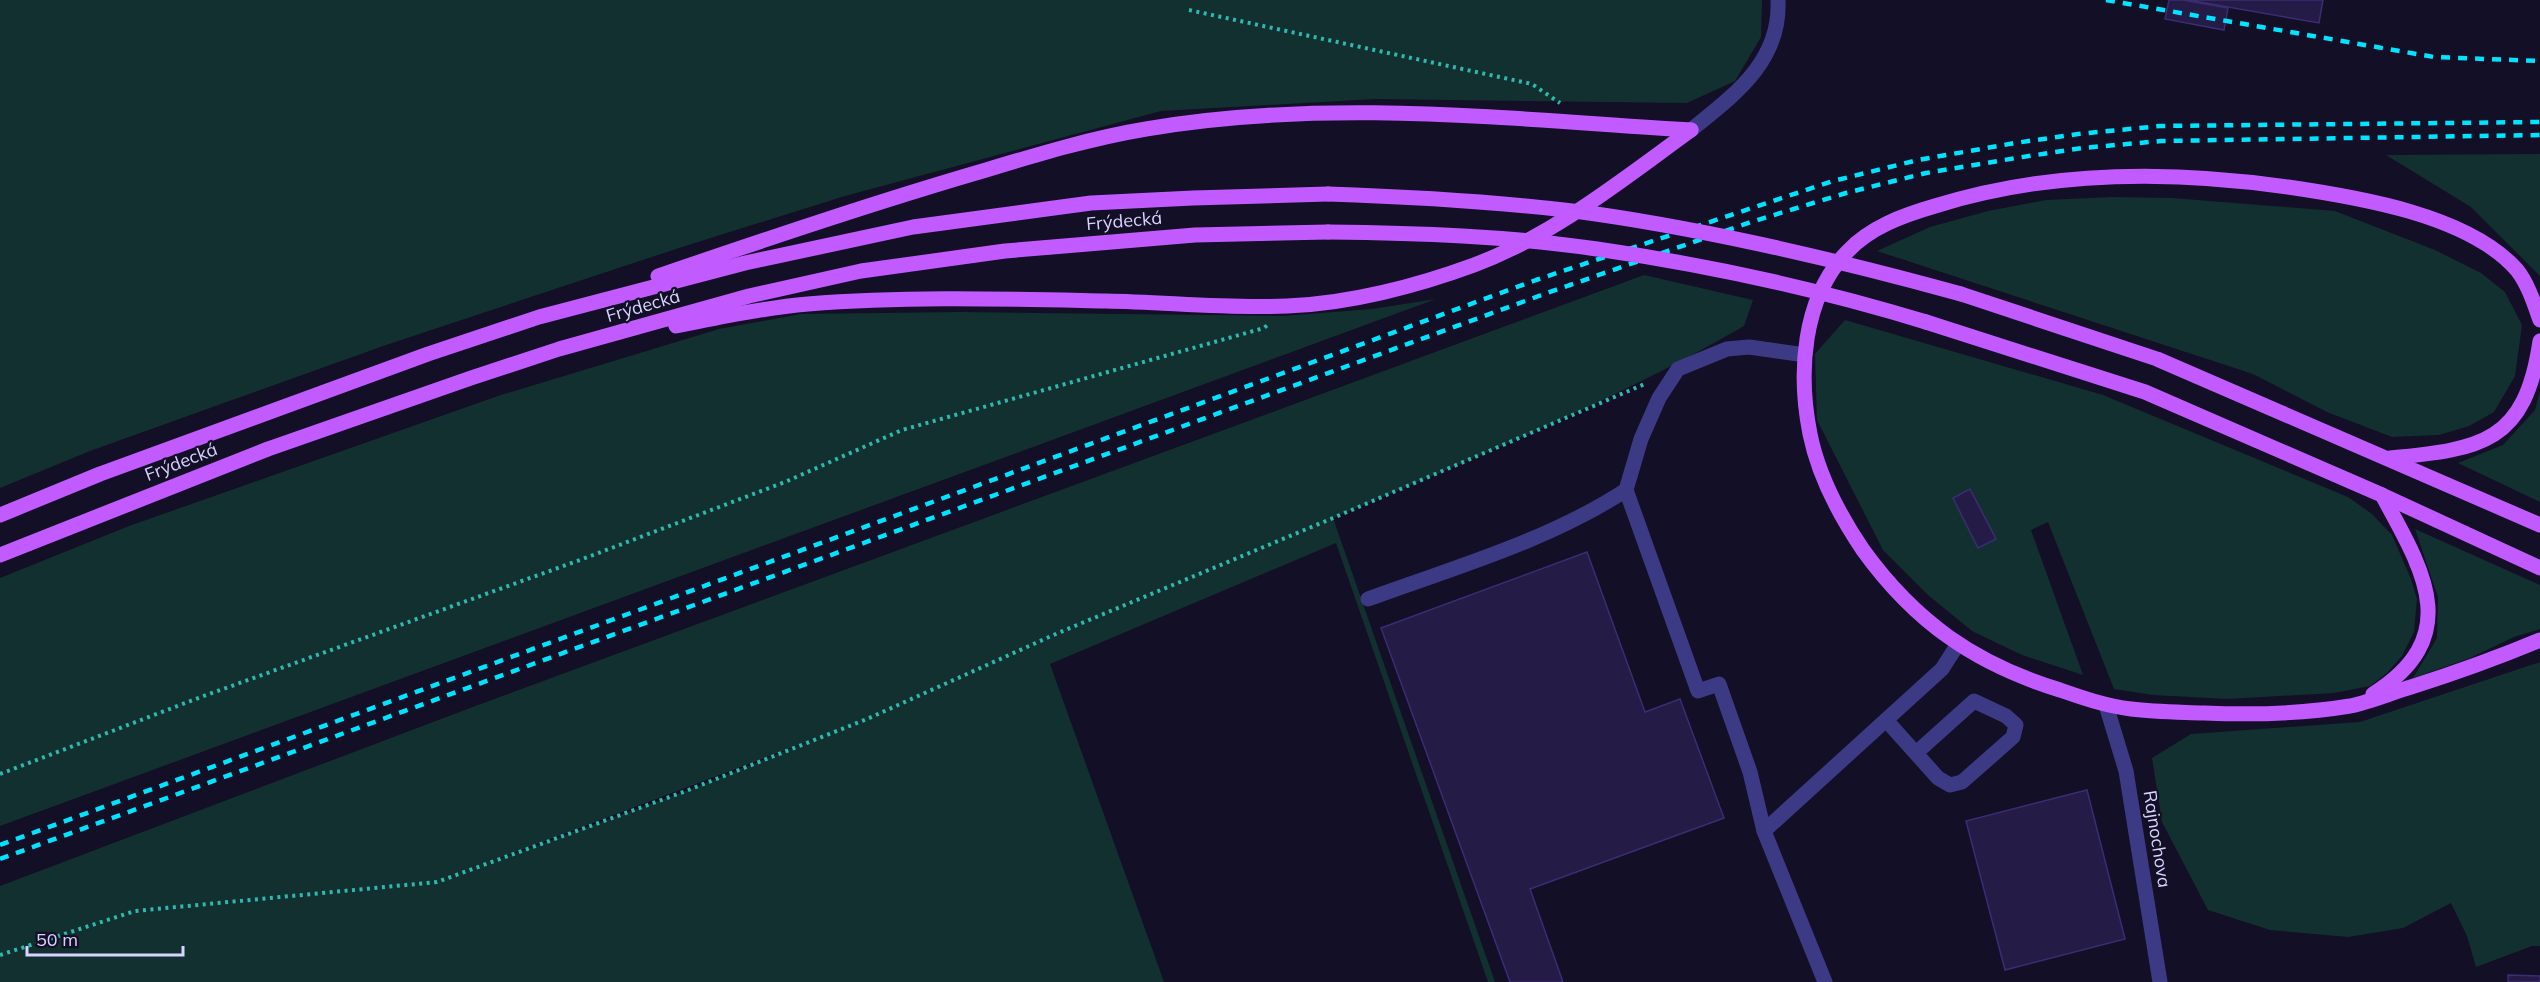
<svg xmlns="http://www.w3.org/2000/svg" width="2540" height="982" font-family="Mulish,sans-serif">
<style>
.green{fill:#12302f;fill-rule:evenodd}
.building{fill:#241b47;stroke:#3b2d73;stroke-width:1.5}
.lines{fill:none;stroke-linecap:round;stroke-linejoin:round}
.path{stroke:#2fb8b0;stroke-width:4;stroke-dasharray:3 4.5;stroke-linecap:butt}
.minor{stroke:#3d3a85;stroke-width:15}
.major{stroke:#c25bff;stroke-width:15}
.rail{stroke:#00e5ff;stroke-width:4.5;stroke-dasharray:9 8;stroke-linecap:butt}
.major-bridge{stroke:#c25bff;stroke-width:15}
.labels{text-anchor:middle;stroke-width:4.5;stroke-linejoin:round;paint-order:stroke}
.street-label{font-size:18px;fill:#d9d4ff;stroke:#130f26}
</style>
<rect width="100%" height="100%" fill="#130f26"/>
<g class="green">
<polygon points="0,0 1762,0 1761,37 1735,81 1687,103 1375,99 1161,111 845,196 682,247 386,345 90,451 0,488"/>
<polygon points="2540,154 2540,276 2471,207 2386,155"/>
<polygon points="2112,197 2172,198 2335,211 2435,250 2481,273 2505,292 2522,325 2515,376 2494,412 2469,426 2439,435 2392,437 2327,412 2253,374 1877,251 1930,227 1988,211 2046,200"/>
<path d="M1644,275L1753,300L1744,326C1613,402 1472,459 1333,518L1495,982H1488L1336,543L1050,664L1164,982H0V886L478,705ZM820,737L686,791L499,859L500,858Z"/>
<polygon points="1436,299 0,826 0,578 129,526 498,396 719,329 801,314 961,312 1283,316 1372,309"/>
<polygon points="1845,320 2103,395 2348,497 2372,514 2392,535 2411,579 2417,599 2414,632 2402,656 2387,673 2370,686 2334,693 2227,699 2153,695 2114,689 2048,522 2031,530 2083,675 2022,655 1972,631 1928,595 1883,550 1817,420 1815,354"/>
<polygon points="2540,391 2540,502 2458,463 2503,445 2535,410"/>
<polygon points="2415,529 2540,585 2540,629 2514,637 2470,658 2413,678 2437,638 2438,597"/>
<polygon points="2540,662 2540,946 2532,946 2476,967 2467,936 2451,903 2403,928 2348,937 2270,930 2208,910 2162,822 2152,758 2191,734 2360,722"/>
</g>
<g class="building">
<polygon points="2169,0 2183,0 2228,8 2224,30 2165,19"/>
<polygon points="2188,0 2323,0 2319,23"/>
<polygon points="1970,489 1996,539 1978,548 1953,498"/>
<polygon points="1587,552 1645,712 1680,699 1724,818 1530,889 1563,982 1510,982 1381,628"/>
<polygon points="2087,790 2125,939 2005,970 1966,821"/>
<polygon points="2508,975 2540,976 2540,982 2508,982"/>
</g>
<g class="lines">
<g class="path">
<polyline points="1189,10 1532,84 1560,103"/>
<polyline points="0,774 201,697 580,560 785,482 902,430 1264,328 1270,323"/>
<polyline points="0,955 135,911 437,882 686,791 867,719 1058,633 1333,518 1647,383"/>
</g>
<g class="minor">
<path d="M1691,130C1734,95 1781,62 1778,0"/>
<polyline points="1805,355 1749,347 1727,349 1678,369 1659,398 1641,439 1626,490 1698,691 1719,684 1750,772 1764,831 1825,982"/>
<path d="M1368,599C1453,568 1550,540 1626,490"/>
<polyline points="2106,705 2126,771 2160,982"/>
<polyline points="1886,720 1938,778 1950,785 1962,782 2013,737 2016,725 2006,716 1974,701 1916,753"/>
<polyline points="1764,831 1942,669 1958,644"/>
</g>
<g class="major">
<path d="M658,276C767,239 876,202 986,170C1039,154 1092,138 1146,129C1327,98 1509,119 1691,130"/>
<polyline points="1961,294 2157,359 2540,525"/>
<path d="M2540,320C2534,303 2528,284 2517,270C2469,215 2357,197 2288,187C2170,170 2050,170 1935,206C1904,215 1870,227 1847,252C1802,299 1798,374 1810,434C1818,474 1840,516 1863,550C1915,622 1975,664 2060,690C2083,698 2106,706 2131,709C2155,712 2179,712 2204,713C2252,715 2302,714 2350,706C2370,702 2391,693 2411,687C2455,673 2497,658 2540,640"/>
<polyline points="1926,322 2145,392 2382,495 2540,568"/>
<path d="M676,326C720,317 764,308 808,304C907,296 1007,299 1106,301C1167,302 1227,309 1287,306C1348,304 1417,286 1474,265C1554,235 1622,180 1691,130"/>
<path d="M2390,458C2482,449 2525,443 2540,341"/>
<polyline points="0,515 100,474 428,354 539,317 745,263 913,227 1091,203 1193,198 1328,194"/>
<polyline points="0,555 268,449 471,378 559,349 749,296 861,271 1005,251 1195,235 1328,232"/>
<path d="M2373,694C2465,636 2423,570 2382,495"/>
</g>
<g class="rail">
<polyline points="2106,0 2434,57 2540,61"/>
<polyline points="0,845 1536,280 1833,181 1918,160 2015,143 2078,134 2160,126 2540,122"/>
<polyline points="0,859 1547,293 1751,222 1846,193 1926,173 2016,158 2082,148 2161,141 2540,135"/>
</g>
<g class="major-bridge">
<path d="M1328,194C1418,197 1507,202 1596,214C1720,232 1841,261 1961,294"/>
<path d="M1328,232C1417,233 1508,236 1597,249C1708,265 1818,289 1926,322"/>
</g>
</g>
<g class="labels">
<g class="street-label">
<text transform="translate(1124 221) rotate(-5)" y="6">Frýdecká</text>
<text transform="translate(643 306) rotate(-16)" y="6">Frýdecká</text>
<text transform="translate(181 462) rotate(-21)" y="6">Frýdecká</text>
<text transform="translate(2157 839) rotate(81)" y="6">Rajnochova</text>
</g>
</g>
<path d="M27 946v9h156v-9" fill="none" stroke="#d9d4ff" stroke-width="3"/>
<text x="36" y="946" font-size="18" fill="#d9d4ff" stroke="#130f26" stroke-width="4.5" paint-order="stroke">50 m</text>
</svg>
